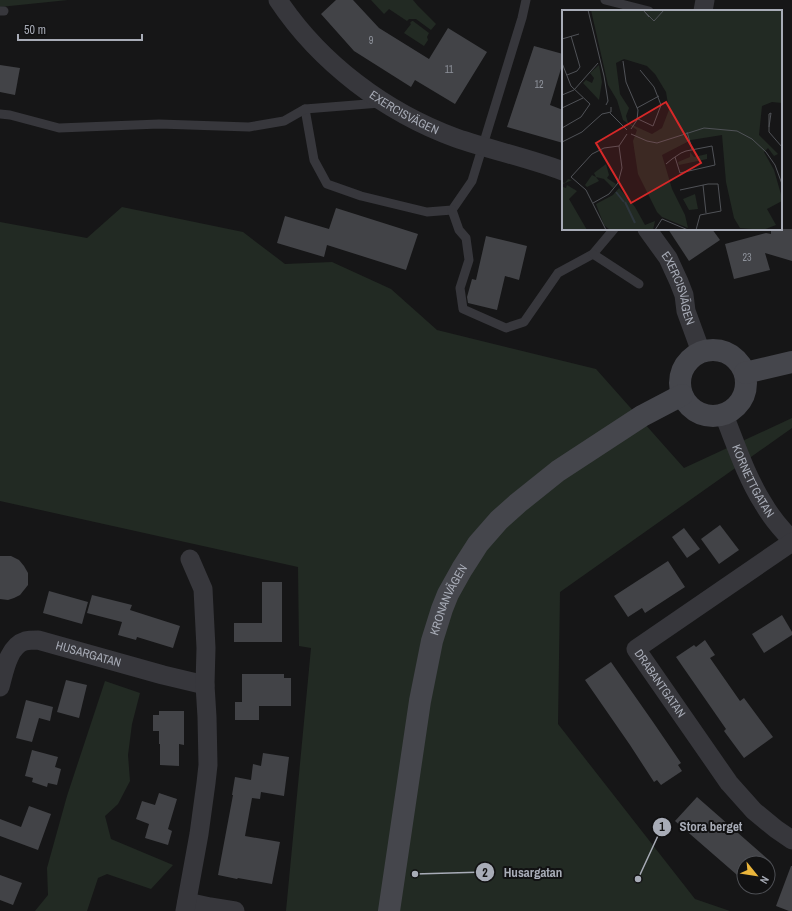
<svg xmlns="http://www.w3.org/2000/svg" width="792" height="911" font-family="'Archivo Narrow',sans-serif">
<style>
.green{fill:#222a23}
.building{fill:#424347}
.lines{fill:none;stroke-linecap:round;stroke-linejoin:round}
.lane{stroke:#37373c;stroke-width:9}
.street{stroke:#37373c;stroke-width:19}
.secondary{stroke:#45464c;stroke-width:22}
.labels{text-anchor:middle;stroke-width:4;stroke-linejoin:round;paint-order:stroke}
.number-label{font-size:10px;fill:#8e929b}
.street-label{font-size:12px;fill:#a8acb7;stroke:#111112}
.inset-river{fill:none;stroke:#2e363d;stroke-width:2}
.inset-road{fill:none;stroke:#505257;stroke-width:1}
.view{fill:#d62828;fill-opacity:0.15;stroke:#d62828;stroke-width:2}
.inset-edge{fill:none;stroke:#a8acb7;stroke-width:2}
.leader{fill:none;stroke:#a8acb7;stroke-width:1.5}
.callout-dot{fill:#a8acb7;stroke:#111112;stroke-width:1.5}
.mark-label{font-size:12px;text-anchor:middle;font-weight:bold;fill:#111}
.callout-label{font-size:13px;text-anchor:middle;font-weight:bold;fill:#a8acb7;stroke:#111112;stroke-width:4;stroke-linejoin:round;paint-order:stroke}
</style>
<rect width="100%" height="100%" fill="#161617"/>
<g class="green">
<polygon points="0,0 68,0 0,7"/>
<polygon points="371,0 413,0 418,6 436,24 431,30 416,19 409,19 407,21 389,9 384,14"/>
<polygon points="412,21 413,21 429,33 427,37 428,40 424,46 404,33 411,24 410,23"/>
<polygon points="122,207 243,232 285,264 332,262 391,289 437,330 596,369 684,468 792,418 792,428 560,592 558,724 695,899 730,911 286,911 311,648 299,646 298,567 0,501 0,222 87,238"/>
<polygon points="105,681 140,693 132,724 128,755 130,781 118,804 105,816 111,839 173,865 151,889 107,874 98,878 87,911 35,911 48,895 47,868 67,796"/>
</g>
<g class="building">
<polygon points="336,0 353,0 379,28 429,59 448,28 487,52 455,104 415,80 411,87 354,51 321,14"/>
<polygon points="534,46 563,54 563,62 550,105 563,110 563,143 507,127"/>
<polygon points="0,65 20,68 15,95 0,92"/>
<polygon points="336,208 418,234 406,270 327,245 324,257 277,243 285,216 329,229"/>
<polygon points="668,229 712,229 720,240 689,261"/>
<polygon points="771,229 792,229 792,261 765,253 770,270 734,279 725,244 766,233 771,234"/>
<polygon points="486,236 527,246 519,280 505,276 497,310 468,303 467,297 472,279 476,280"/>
<polygon points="720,525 739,550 719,564 701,539"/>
<polygon points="684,528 700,549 687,558 672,537"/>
<polygon points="0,556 11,556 19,560 24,566 28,573 28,585 20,595 14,598 8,600 0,599"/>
<polygon points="668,561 685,587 645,613 642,608 628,617 614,596"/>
<polygon points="262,582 282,582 282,642 234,642 234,623 262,623"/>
<polygon points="49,591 88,602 82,624 43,613"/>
<polygon points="92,595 132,605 130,610 180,626 173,648 137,637 136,640 118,635 122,622 87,613"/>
<polygon points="782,615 792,632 792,635 764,653 752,634"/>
<polygon points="705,640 715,655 710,658 740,701 744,698 773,737 744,758 724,731 726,729 676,657 694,645 696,647"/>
<polygon points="611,662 653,722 681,763 678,765 682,771 661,785 657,780 654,782 630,745 585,680"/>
<polygon points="242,674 284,674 284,678 291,678 291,706 259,706 259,720 235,720 235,702 242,702"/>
<polygon points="66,680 87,685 79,718 57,712"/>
<polygon points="26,700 53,707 50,721 39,718 32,742 16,738"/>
<polygon points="159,711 184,711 184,745 179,744 179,766 160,765 160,744 159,744 159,731 153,731 153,715 159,715"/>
<polygon points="32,750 58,757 55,767 61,769 57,785 48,783 47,787 32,782 33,778 25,776"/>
<polygon points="263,753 289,757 284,796 261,792 260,799 252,798 245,836 280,842 272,884 238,878 237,879 218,875 233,795 232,795 235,777 251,780 253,764 261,766"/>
<polygon points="159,793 177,799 168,829 172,831 168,845 145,838 149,824 136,819 142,801 155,805"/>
<polygon points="697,797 771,862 768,865 768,863 744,863 744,881 675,821"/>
<polygon points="29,806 51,814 38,850 0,836 0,819 21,827"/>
<polygon points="791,866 792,866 792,911 789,911 776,906"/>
<polygon points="0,875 22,883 13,905 0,900"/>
</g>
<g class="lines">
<g class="lane">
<polyline points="605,0 649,11"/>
<polyline points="0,11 4,11"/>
<polyline points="305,109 314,160 327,184 361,196 427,212 452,210 472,181 522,18 526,0"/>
<polyline points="0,114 10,115 59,128 159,124 249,127 284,121 305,109 380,103"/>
<polyline points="452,210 459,230 466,238 469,260 460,288 463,309 506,328 524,322 558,273 593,254 614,229"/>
<polyline points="593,254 639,284"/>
</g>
<g class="street">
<path id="s1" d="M278,0C320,63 385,112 456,138C491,150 528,158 563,171"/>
<polyline points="703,11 705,0"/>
<path id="s2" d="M647,229L668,258L679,282L684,295L686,311L701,352"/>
<path id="s3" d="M724,415C736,445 746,476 763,503C771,517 781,529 792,540"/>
<path id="s4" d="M792,542L636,649L729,783L754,811L776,829L792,840"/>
<path id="s5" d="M0,687C4,673 8,646 25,641C29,640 34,640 38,640L163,675L205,685"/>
<polyline points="187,902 210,907 235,911"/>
<polyline points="185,911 199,834 206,783 208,765 207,717 205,685 206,648 203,589 190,559"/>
</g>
<g class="secondary">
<circle cx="713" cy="383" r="33"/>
<polyline points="745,373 792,362"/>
<path id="s6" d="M389,911L420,701L432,641L442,609L448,594L462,569L478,544L499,520L518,503L558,471L642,416L682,395"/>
</g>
</g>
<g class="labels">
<g class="number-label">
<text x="371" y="44">9</text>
<text x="449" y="73">11</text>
<text x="539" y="88">12</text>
<text x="747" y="261">23</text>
</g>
<g class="street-label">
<text dy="4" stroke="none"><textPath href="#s1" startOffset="171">EXERCISVÄGEN</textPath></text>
<text dy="4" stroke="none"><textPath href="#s2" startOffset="68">EXERCISVÄGEN</textPath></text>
<text dy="4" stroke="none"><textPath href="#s3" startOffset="72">KORNETTGATAN</textPath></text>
<text dy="4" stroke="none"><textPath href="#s6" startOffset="318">KRONANVÄGEN</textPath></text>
<text dy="4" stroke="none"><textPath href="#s5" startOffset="120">HUSARGATAN</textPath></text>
<text dy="4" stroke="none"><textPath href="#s4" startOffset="231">DRABANTGATAN</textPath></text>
</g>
</g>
<g transform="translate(562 10)">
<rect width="220" height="220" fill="#161617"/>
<path d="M29,0H220V93L210,92L200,96L197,125L216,144L212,146L206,138L202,142L212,160L220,188V191L205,199L214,215L201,220L178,218L172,208L164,172L160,125L129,130L100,145L110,179L123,205L126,218L100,207L95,202L76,164L71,131L75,120L61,110L55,90L46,75ZM62,49L85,56L93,64L104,82L107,100L100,118L90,124L66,113L64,106L67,98L58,84L54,53ZM37,55L40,72L37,90L21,73L24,70L30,73L32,68L28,63ZM128,142L132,147L145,144V149L117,155L116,152L128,147ZM44,154L47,165L45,168L54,174L51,178L42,169L34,167L37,171L25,177L23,175L30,165L34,167L32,163ZM6,169L10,170L1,174V177L4,178L5,175L15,181L7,189L25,220H0V172L3,173ZM57,178L73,197L83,215L93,211L91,220H48L42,215L34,194L51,185ZM133,184L136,199L127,200L121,189Z" fill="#222a23" fill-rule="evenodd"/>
<path class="inset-river" d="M54,182L62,192M63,192L73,213"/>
<path class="inset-road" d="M26,0L42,66L46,91L44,95M87,7L82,1L92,11L102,0M0,29L17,24M61,51L64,72L76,100L75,110L69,119M0,53L9,76L28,94L19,107L0,118M5,65L15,61L18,57L9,26M0,85L12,80L36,53M0,98L21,88M75,98L97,86M48,103L65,120M76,109L91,116L99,95L92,77L78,60M207,117L209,103L207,104V122L220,137M125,122L130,139M69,124L85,131L95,133L142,118L175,121L190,129L204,142L213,155L220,174M0,132L20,122L40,104L49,102V97M104,154L110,149L119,143L124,141L150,136L153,155L118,163L113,147M141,175L144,203M118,180L146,174H156L159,201L138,205L134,220M31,193L47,184L56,173L60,158L57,136L65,124M44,220L24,180L9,167L30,144L42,138L57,136M93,220L100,209L126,220"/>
<path class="view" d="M104,92L139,153L69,193L34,133Z"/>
<rect width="220" height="220" class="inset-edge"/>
</g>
<path class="leader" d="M638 879L662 827M415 874L485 872"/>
<g class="callout-dot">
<circle cx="638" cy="879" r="4"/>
<circle cx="415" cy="874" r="4"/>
<circle cx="662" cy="827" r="10"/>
<circle cx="485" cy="872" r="10"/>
</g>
<g class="mark-label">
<text x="662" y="831">1</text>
<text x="485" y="877">2</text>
</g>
<g class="callout-label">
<text x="711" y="831">Stora berget</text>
<text x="533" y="877">Husargatan</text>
</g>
<g transform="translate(756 875) rotate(120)"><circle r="19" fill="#111112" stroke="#4d4f54"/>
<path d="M0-3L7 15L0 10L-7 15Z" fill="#eab53b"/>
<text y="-6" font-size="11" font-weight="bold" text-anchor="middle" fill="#a8acb7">N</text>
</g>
<path d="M18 34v6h124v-6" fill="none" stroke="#a8acb7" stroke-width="2"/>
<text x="24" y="34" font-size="12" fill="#a8acb7" stroke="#111112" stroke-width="3" paint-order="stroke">50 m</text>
</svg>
